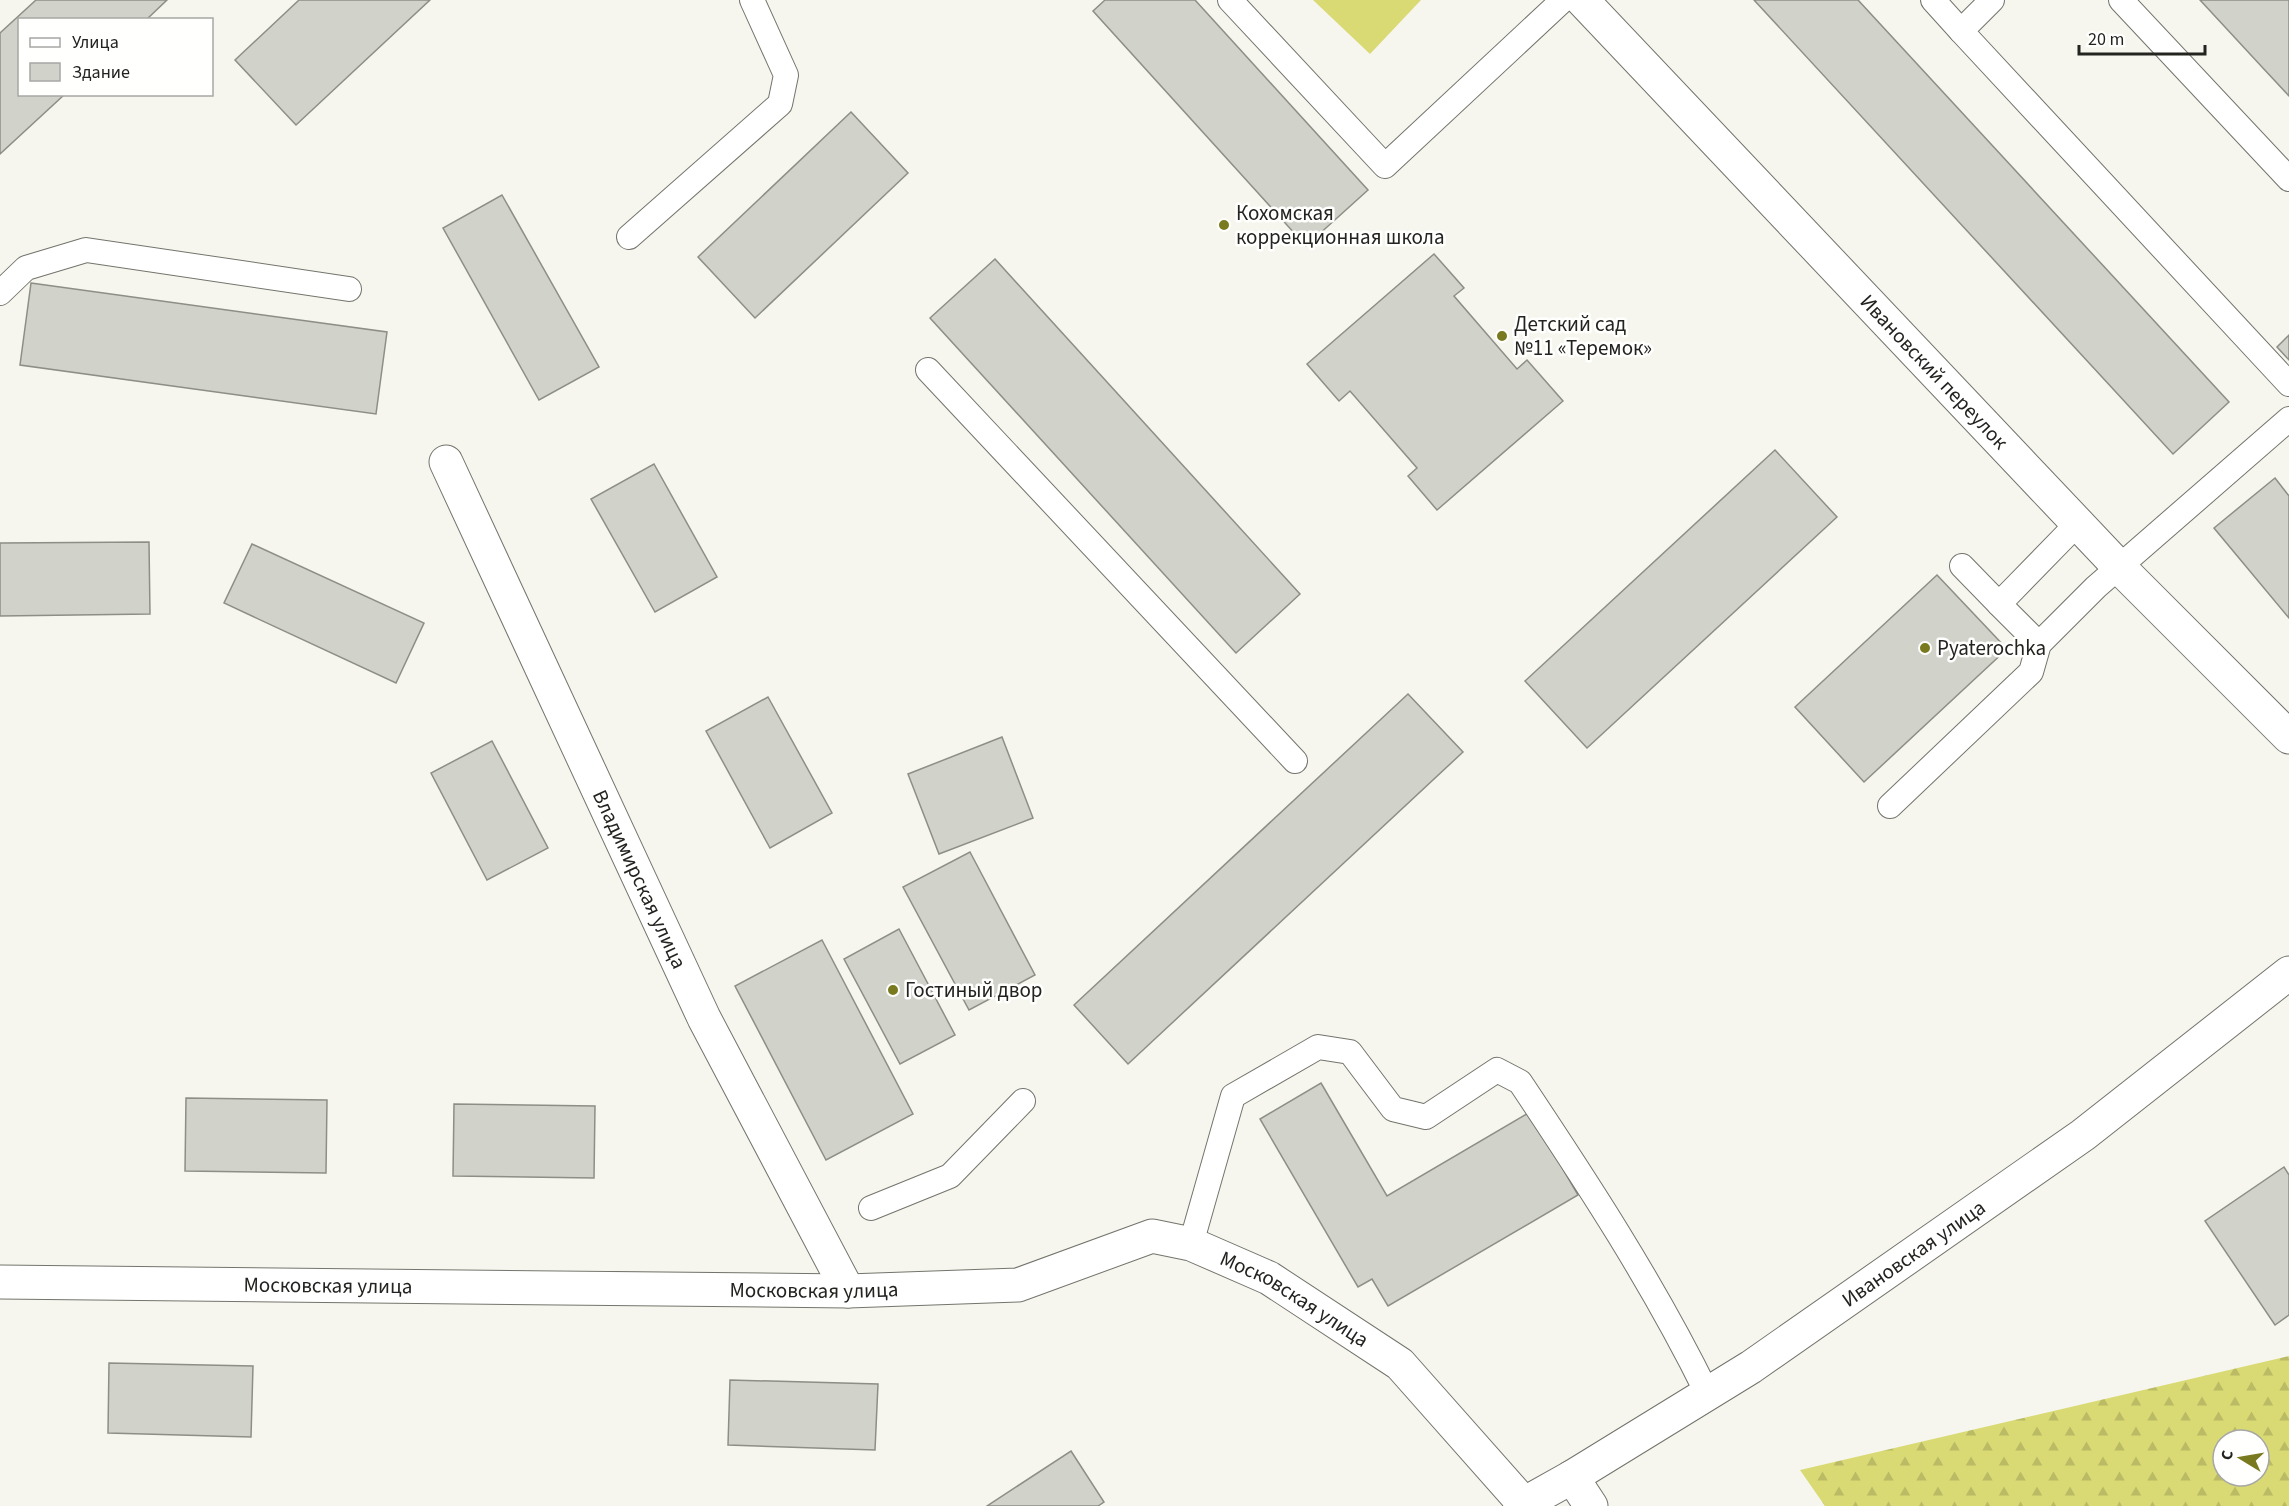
<svg xmlns="http://www.w3.org/2000/svg" width="2289" height="1506" font-family="'Source Sans 3',sans-serif">
<style>
.green{fill:#d9da74}
.forest{fill:url(#forest-firs);fill-rule:evenodd}
.building{fill:#d1d2ca;stroke:#8d8e86;stroke-width:1.5}
.lines{fill:none;stroke-linecap:round;stroke-linejoin:round}
.lane-casing{stroke:#73746c;stroke-width:26}
.street-casing{stroke:#73746c;stroke-width:35}
.primary-casing{stroke:#73746c;stroke-width:35}
.lane{stroke:#fff;stroke-width:24}
.street{stroke:#fff;stroke-width:33}
.primary{stroke:#fff;stroke-width:33}
.poi-dot{fill:#79791f;stroke:#fffffe;stroke-width:2}
.labels{text-anchor:middle;stroke-width:5;stroke-linejoin:round;paint-order:stroke}
.poi-label{font-size:21px;fill:#232320;stroke:#fffffe;text-anchor:start}
.street-label{font-size:21px;fill:#232320;stroke:#fffffe}
</style>
<defs>
<pattern id="forest-firs" width="22" height="20" patternUnits="userSpaceOnUse" patternTransform="scale(1.5)"><rect width="22" height="20" fill="#d9da74"/><path d="M5 1l3.5 6h-7zM16 11l3.5 6h-7z" fill="#babb64"/></pattern>
</defs>
<rect width="100%" height="100%" fill="#f6f6ee"/>
<polygon class="green" points="1313,0 1421,0 1370,54"/>
<path class="forest" d="M2289,1356V1506H1825L1800,1470ZM2223,1440H2259V1476H2223Z"/>
<g class="building">
<polygon points="36,0 167,0 146,20 20,20 20,94 65,94 0,154 0,33"/>
<polygon points="299,0 430,0 296,125 235,60"/>
<polygon points="1105,0 1195,0 1368,190 1306,246 1093,11"/>
<polygon points="1754,0 1858,0 2229,402 2173,454"/>
<polygon points="2200,0 2289,0 2289,96 2262,67"/>
<polygon points="851,112 908,173 755,318 698,257"/>
<polygon points="502,195 599,367 539,400 443,228"/>
<polygon points="1434,254 1464,288 1454,296 1517,369 1527,360 1563,401 1437,510 1408,476 1417,468 1350,391 1339,401 1307,364"/>
<polygon points="995,259 1300,594 1236,653 930,318"/>
<polygon points="31,283 387,332 376,414 20,365"/>
<polygon points="2289,335 2289,360 2277,347"/>
<polygon points="1775,450 1837,517 1587,748 1525,681"/>
<polygon points="654,464 717,577 655,612 591,499"/>
<polygon points="2275,478 2289,496 2289,618 2214,528"/>
<polygon points="149,542 150,614 0,616 0,543"/>
<polygon points="252,544 424,623 396,683 224,603"/>
<polygon points="1937,575 2007,649 1864,782 1795,707"/>
<polygon points="1408,694 1463,752 1128,1064 1074,1005"/>
<polygon points="768,697 832,813 770,848 706,731"/>
<polygon points="1002,737 1033,818 939,854 908,774"/>
<polygon points="492,741 548,848 487,880 431,773"/>
<polygon points="970,852 1035,975 969,1010 903,887"/>
<polygon points="899,929 955,1035 900,1064 844,959"/>
<polygon points="822,940 913,1114 826,1160 735,986"/>
<polygon points="1321,1083 1387,1196 1530,1112 1578,1195 1388,1306 1372,1279 1358,1287 1260,1119"/>
<polygon points="186,1098 327,1100 326,1173 185,1171"/>
<polygon points="454,1104 595,1106 594,1178 453,1176"/>
<polygon points="2284,1167 2289,1175 2289,1315 2275,1325 2205,1221"/>
<polygon points="109,1363 253,1366 251,1437 108,1433"/>
<polygon points="730,1380 878,1384 875,1450 728,1445"/>
<polygon points="1071,1451 1104,1502 1098,1506 987,1506"/>
</g>
<g class="lines">
<defs>
<g id="lane">
<polyline points="1230,0 1385,166 1563,0"/>
<polyline points="1933,0 1961,31"/>
<polyline points="1992,0 1961,31 2289,384"/>
<polyline points="2121,0 2289,179"/>
<polyline points="629,237 780,104 786,75 752,0"/>
<polyline points="0,293 26,268 86,250 349,289"/>
<polyline points="928,370 1295,761"/>
<polyline points="1962,566 1999,604"/>
<polyline points="2039,644 1999,604 2077,524"/>
<polyline points="1890,806 2031,672 2039,644 2096,587 2289,419"/>
<polyline points="871,1208 950,1176 1023,1101"/>
<path d="M1191,1244L1233,1096L1318,1047L1350,1052L1393,1109L1426,1117L1497,1070L1520,1082C1588,1184 1653,1283 1707,1393"/>
</g>
<g id="street">
<path id="s1" d="M1582,0L2119,567L2289,737"/>
<path id="s2" d="M446,462L704,1018L848,1291"/>
<path id="s3" d="M0,1282L848,1291L1018,1285L1152,1236L1191,1244L1269,1278L1400,1364L1524,1504"/>
<polyline points="1572,1477 1591,1506"/>
</g>
<g id="primary">
<path id="s4" d="M1520,1506L1572,1477L1751,1367L2083,1135L2289,973"/>
</g>
</defs>
<use href="#lane" class="lane-casing"/>
<use href="#street" class="street-casing"/>
<use href="#primary" class="primary-casing"/>
<use href="#lane" class="lane"/>
<use href="#street" class="street"/>
<use href="#primary" class="primary"/>
</g>
<g class="poi-dot">
<circle cx="1224" cy="225" r="6"/>
<circle cx="1502" cy="336" r="6"/>
<circle cx="1925" cy="648" r="6"/>
<circle cx="893" cy="990" r="6"/>
</g>
<g class="labels">
<g class="poi-label">
<text x="1236" y="220">Кохомская<tspan x="1236" dy="24">коррекционная школа</tspan></text>
<text x="1514" y="331">Детский сад<tspan x="1514" dy="24">№11 «Теремок»</tspan></text>
<text x="1937" y="655">Pyaterochka</text>
<text x="905" y="997">Гостиный двор</text>
</g>
<g class="street-label">
<text dy="7" stroke="none"><textPath href="#s1" startOffset="512">Ивановский переулок</textPath></text>
<text dy="7" stroke="none"><textPath href="#s2" startOffset="460">Владимирская улица</textPath></text>
<text dy="7" stroke="none"><textPath href="#s4" startOffset="468">Ивановская улица</textPath></text>
<text dy="7" stroke="none"><textPath href="#s3" startOffset="328">Московская улица</textPath></text>
<text dy="7" stroke="none"><textPath href="#s3" startOffset="814">Московская улица</textPath></text>
<text dy="7" stroke="none"><textPath href="#s3" startOffset="1318">Московская улица</textPath></text>
</g>
</g>
<rect x="18" y="18" width="195" height="78" fill="#fffffe" stroke="#a7a7a5" stroke-width="1.5"/>
<rect x="30" y="38" width="30" height="9" fill="#ffffff" stroke="#a7a7a5" stroke-width="1.5"/>
<text x="72" y="48" font-size="18" fill="#232320">Улица</text>
<rect x="30" y="63" width="30" height="18" fill="#d1d2ca" stroke="#a7a7a5" stroke-width="1.5"/>
<text x="72" y="78" font-size="18" fill="#232320">Здание</text>
<g transform="translate(2241 1458) rotate(281)"><circle r="28" fill="#fffffe" stroke="#a7a7a5" stroke-width="1.5"/>
<path d="M0-4.5L10 22L0 15L-10 22Z" fill="#79791f"/>
<text y="-9" font-size="16" font-weight="bold" text-anchor="middle" fill="#232320">С</text>
</g>
<path d="M2079 45v9h126v-9" fill="none" stroke="#232320" stroke-width="3"/>
<text x="2088" y="45" font-size="18" fill="#232320" stroke="#fffffe" stroke-width="4.5" paint-order="stroke">20 m</text>
</svg>
